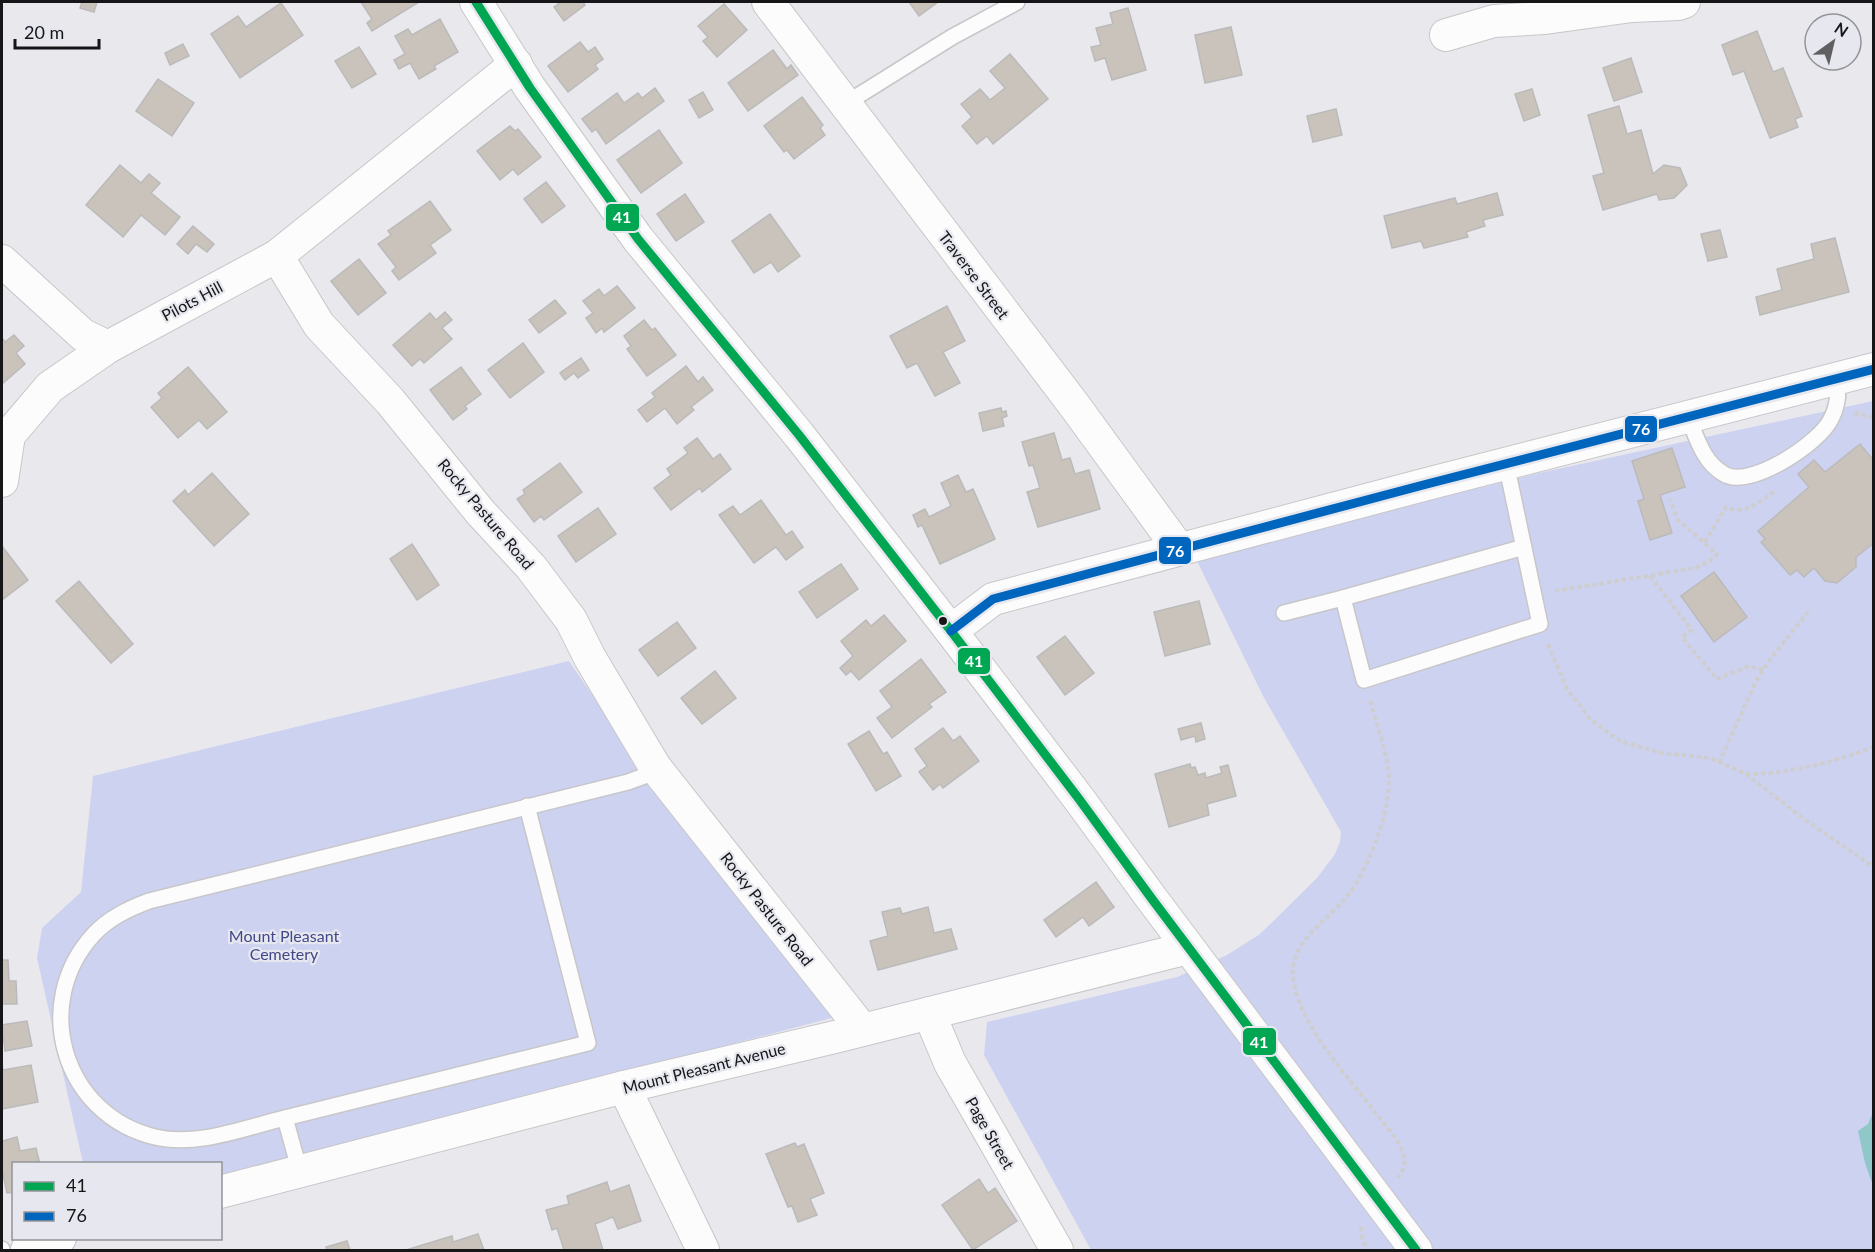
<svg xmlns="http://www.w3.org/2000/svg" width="1875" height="1252" font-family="Lato,sans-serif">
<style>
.green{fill:#ced2f1}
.water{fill:#90c8ca}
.building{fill:#cac3bb;stroke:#bbbabb;stroke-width:1.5}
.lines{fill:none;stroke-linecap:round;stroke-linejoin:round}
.lane-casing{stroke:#c7c7ca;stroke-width:18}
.street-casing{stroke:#c7c7ca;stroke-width:34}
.path{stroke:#cececf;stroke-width:4;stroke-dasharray:4.5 3;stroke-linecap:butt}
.lane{stroke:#fcfcfc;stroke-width:15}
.street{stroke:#fcfcfc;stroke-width:32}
.bus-1-casing{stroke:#e7e8ef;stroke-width:14}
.bus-2-casing{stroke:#e7e8ef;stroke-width:14}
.bus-1{stroke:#00a651;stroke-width:9}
.bus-2{stroke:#0065bd;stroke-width:9}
.bus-dot{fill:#161619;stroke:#e7e8ef;stroke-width:2}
.labels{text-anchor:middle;stroke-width:4.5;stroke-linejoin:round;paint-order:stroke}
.street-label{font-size:16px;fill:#161619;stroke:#e7e8ef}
.park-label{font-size:16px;fill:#42478a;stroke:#e7e8ef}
.line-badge{stroke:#e7e8ef;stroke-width:2}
.badge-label{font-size:16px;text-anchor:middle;font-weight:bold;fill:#fff}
</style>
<rect width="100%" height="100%" fill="#e9e9ed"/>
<g class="green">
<polygon points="1873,401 1873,1250 1091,1250 984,1055 987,1022 1177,977 1227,955 1260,934 1317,878 1335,854 1340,842 1341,832 1263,696 1196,559 1539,473"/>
<polygon points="569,661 647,775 835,1017 221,1178 220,1164 83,1163 37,958 42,928 81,892 93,776"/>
</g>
<polygon class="water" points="1873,1112 1873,1186 1865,1163 1858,1131 1868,1124"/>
<g class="building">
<polygon points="82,2 97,2 94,12 80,8"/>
<polygon points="361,2 419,2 372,31 367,23 372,19"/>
<polygon points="561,2 583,2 585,5 564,21 554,7"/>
<polygon points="909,2 938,2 919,16"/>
<polygon points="281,3 303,35 240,78 211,34 238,16 246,27"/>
<polygon points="724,4 747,30 717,57 703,41 708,37 698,26"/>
<polygon points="1128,8 1146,70 1112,80 1105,58 1095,61 1091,47 1101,45 1096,28 1113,24 1110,13"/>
<polygon points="440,19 458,52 434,66 436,69 419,79 410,63 399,69 394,60 405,54 395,36 408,29 412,35"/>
<polygon points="1231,27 1242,75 1205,83 1195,35"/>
<polygon points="1757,31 1773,72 1783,68 1802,116 1795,119 1798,127 1770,138 1744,71 1733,75 1722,45"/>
<polygon points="580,42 588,52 595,47 603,59 595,65 598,69 568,92 548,66"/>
<polygon points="183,44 189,56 170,65 165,53"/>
<polygon points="359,47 376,74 352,88 335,61"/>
<polygon points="773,50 787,69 791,65 798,75 748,111 728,83"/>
<polygon points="1010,54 1048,99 993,144 987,136 977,144 962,126 972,117 961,104 980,89 990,100 1005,88 990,71"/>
<polygon points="1631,58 1642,92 1614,101 1603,68"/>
<polygon points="158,79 194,103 172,136 136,111"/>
<polygon points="655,88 664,101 606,144 596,129 592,132 582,119 617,93 624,103 638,93 642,98"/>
<polygon points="1532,89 1540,115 1524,121 1515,94"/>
<polygon points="703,92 713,110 699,118 689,100"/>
<polygon points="802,97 823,125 820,128 825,135 794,159 787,150 784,152 764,126"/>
<polygon points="1619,106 1627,134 1641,130 1653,174 1664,165 1680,168 1687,185 1674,198 1659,200 1657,194 1603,210 1593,176 1604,173 1588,115"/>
<polygon points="1336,109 1342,135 1313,142 1307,116"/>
<polygon points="510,126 515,131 518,129 541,157 518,175 513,169 500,180 477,151"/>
<polygon points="659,130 682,163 641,193 617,160"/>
<polygon points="120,165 141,183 149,174 160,183 151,193 180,217 165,235 141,215 123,237 86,205"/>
<polygon points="546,182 565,206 542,223 524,199"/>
<polygon points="1497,193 1503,215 1483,220 1485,226 1466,232 1468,237 1424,248 1421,241 1392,248 1384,216 1455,198 1457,204"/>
<polygon points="685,194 704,222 676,241 657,214"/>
<polygon points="430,201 451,230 430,245 436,253 399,280 392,271 396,267 378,244 391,235 388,231"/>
<polygon points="770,214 800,256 778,272 771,262 754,273 732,241"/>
<polygon points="193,226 214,244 207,252 196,244 188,254 177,244"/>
<polygon points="1720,230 1727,257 1708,261 1701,234"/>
<polygon points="1835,238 1849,292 1760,315 1756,297 1782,290 1777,269 1814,259 1811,244"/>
<polygon points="359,259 386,293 358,315 331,281"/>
<polygon points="617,286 635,308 604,332 602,328 596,333 586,318 593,313 583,301 599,289 604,296"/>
<polygon points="555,300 566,313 539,333 529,320"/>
<polygon points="947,306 965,341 943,352 960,383 935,396 917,363 907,368 890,336"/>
<polygon points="445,312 452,320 442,328 452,339 424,363 420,359 412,366 393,345 430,313 436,320"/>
<polygon points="644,320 652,330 655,328 676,355 647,376 627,349 631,346 624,336"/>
<polygon points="14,335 24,346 16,353 25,364 2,384 2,338 5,342"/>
<polygon points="523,343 544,372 510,398 488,370"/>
<polygon points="581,358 589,370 578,378 574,373 565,380 560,373"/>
<polygon points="686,366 698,382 703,377 713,390 691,407 694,410 677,424 665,408 647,422 638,410 655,397 652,393"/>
<polygon points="188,367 227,412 207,429 199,420 178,438 151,407 162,398 158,393"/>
<polygon points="461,367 481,394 465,406 467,409 453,420 430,390"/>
<polygon points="1001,408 1002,412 1006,411 1007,416 1002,418 1004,426 983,431 979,413"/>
<polygon points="1054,433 1062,460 1070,458 1075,474 1089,470 1100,509 1038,527 1027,492 1040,488 1033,465 1029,466 1022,442"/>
<polygon points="697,438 713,459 720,454 731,469 702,492 700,488 671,510 654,488 671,475 667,469 688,453 684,448"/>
<polygon points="1860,444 1874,461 1874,543 1856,557 1856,567 1837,583 1825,581 1814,568 1804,577 1797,570 1790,575 1761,542 1765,539 1758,531 1809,487 1798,474 1814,460 1825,472"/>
<polygon points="1672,448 1685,487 1660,495 1672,533 1650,540 1638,501 1644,499 1632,461"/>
<polygon points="560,463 582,492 544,520 541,516 534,522 517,499 525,494 523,490"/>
<polygon points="212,473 249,514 214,546 173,501 185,490 188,495"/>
<polygon points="958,475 966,492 973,489 995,539 940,564 922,525 918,527 913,515 925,509 929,517 951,506 941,483"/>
<polygon points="761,500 786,535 792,531 803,547 786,560 776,547 754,563 719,515 733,506 740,515"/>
<polygon points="598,508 616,534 576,562 558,536"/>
<polygon points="412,544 439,585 417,600 390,559"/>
<polygon points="2,546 28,580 2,600"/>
<polygon points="841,564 858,589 817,618 799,592"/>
<polygon points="1714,572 1747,617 1714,642 1681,596"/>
<polygon points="79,581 133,644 111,663 56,601"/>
<polygon points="1199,601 1210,644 1165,656 1154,612"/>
<polygon points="884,615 906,641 859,680 851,671 846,675 840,668 853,656 841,641 866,620 871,626"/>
<polygon points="677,622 696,648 658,676 639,650"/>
<polygon points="1065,636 1094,673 1065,695 1037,657"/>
<polygon points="921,659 946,692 929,704 932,707 892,738 877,718 892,707 880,691"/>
<polygon points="715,671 736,698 702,724 681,698"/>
<polygon points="1201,723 1205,739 1196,742 1195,736 1181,740 1178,729"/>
<polygon points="943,728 953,741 960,736 979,761 943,788 940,784 933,790 919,772 927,766 915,749"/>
<polygon points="869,731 883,754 887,752 901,776 876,791 848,744"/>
<polygon points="1190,764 1191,768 1195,767 1198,775 1205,773 1206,778 1222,773 1220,767 1228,765 1236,796 1207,804 1209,815 1169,827 1155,774"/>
<polygon points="1096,882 1114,907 1089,926 1083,917 1056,937 1044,920"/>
<polygon points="928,907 934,933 951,929 957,949 878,970 870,941 888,936 882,912 900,908 902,914"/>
<polygon points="2,960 8,960 9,981 16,981 17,1004 2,1004"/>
<polygon points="27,1021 32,1046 5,1051 2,1025"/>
<polygon points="2,1064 3,1070 31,1065 38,1102 2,1109"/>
<polygon points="17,1137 20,1151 36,1148 40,1164 14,1164 14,1192 7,1193 2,1170 2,1141"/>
<polygon points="795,1143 797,1147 804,1144 824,1193 810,1199 817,1215 798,1222 792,1206 788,1207 766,1154"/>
<polygon points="979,1179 988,1193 995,1188 1017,1221 973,1250 942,1205"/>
<polygon points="607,1182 610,1192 629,1185 641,1221 618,1229 613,1217 595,1224 603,1250 564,1250 557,1228 552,1230 546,1210 569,1204 567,1196"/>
<polygon points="478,1234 484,1250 406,1250 452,1236 453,1242"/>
<polygon points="347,1241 350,1250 327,1250 326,1247"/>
</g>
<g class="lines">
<defs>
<g id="lane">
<polyline points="845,104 952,37 1017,2"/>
<path d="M1688,417C1697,438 1703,462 1724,474C1749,490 1820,443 1831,419C1838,406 1839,393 1837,379"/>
<polyline points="1506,463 1540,624 1364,680 1343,598 1524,547"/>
<polyline points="1284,613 1343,598"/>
<polyline points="285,1118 588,1043 527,806"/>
<path d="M300,1172L285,1118C244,1128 197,1147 155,1137C63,1115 30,1003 94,934C109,918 128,909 149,901L628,782L647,775L655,767"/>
<polyline points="2,1249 2,1250"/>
</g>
<g id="street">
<polyline points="476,2 530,88 638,239 799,435 951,631 1079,799 1152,899 1416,1250"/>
<polyline points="768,2 1074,405 1179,549"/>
<polyline points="1446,35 1494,21 1545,18 1632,6 1678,4 1684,2"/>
<polyline points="277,256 319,325 390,401 481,513 531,567 571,620 590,658 655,767 862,1029"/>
<polyline points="2,261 83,335 108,347"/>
<polyline points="2,481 9,435 50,387 108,347 277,256 516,64"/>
<polyline points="951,631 993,599 1427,484 1874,369"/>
<polyline points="929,1013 950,1063 1057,1250"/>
<polyline points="624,1087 703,1250"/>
<polyline points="220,1192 624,1087 839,1036 1188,948"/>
<polyline points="27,1250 60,1238"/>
</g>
</defs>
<use href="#lane" class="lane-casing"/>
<use href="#street" class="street-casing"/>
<g class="path">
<polyline points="1855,415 1857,413 1874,418"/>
<path d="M1705,542L1726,507C1744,516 1759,502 1774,492"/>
<polyline points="1650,576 1692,630 1682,637 1717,679 1749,666 1763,670"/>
<polyline points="1555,591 1695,568 1710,561 1717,554 1678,520 1670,499"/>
<polyline points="1548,644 1567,689 1591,720 1620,741 1662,753 1710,758 1746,774 1808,822 1874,867"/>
<path d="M1370,701C1376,721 1389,760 1389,780C1389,814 1369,867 1349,894C1329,920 1289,941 1293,978C1298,1023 1348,1077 1375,1112C1385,1125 1398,1138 1403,1153C1407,1162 1403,1171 1398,1178"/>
<polyline points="1719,763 1756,681 1771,658 1808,612"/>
<path d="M1746,774C1790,774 1833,762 1874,747"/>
<polyline points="1361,1227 1362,1238 1367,1250"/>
</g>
<use href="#lane" class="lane"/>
<use href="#street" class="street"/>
<defs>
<polyline id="bus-1" points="476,2 530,88 638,239 799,435 951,631 1079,799 1152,899 1416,1250"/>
<polyline id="bus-2" points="951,631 993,599 1427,484 1874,369"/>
</defs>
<use href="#bus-1" class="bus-1-casing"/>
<use href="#bus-2" class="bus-2-casing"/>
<use href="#bus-1" class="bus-1"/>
<use href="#bus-2" class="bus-2"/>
</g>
<circle class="bus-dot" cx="943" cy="621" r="5"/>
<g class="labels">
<g class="street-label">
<text transform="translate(974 275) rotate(53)" y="6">Traverse Street</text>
<text transform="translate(192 301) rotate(-28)" y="6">Pilots Hill</text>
<text transform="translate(486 514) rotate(50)" y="6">Rocky Pasture Road</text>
<text transform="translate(767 909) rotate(52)" y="6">Rocky Pasture Road</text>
<text transform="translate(704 1068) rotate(-14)" y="6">Mount Pleasant Avenue</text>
<text transform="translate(990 1133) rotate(60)" y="6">Page Street</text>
</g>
<g class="park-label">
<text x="284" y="942">Mount Pleasant<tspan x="284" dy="18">Cemetery</tspan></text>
</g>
</g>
<g class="line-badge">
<rect x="605" y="203" width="35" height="29" rx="6" fill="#00a651"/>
<rect x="1624" y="415" width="34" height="28" rx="6" fill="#0065bd"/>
<rect x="1158" y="536" width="34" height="29" rx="6" fill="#0065bd"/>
<rect x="957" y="647" width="34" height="28" rx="6" fill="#00a651"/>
<rect x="1242" y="1027" width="35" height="29" rx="6" fill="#00a651"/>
</g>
<g class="badge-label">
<text x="622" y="223">41</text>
<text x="1641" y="435">76</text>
<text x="1175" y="557">76</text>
<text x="974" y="667">41</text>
<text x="1259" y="1048">41</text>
</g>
<rect width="1875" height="1252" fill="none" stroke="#161619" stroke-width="6"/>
<rect x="12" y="1162" width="210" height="78" fill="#e7e8ef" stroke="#939499" stroke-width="1.5"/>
<rect x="24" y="1182" width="30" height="9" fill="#00a651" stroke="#939499" stroke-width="1.5"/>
<text x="66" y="1192" font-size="18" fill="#161619">41</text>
<rect x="24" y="1212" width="30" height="9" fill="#0065bd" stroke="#939499" stroke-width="1.5"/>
<text x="66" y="1222" font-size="18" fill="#161619">76</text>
<g transform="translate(1833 42) rotate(34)"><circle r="28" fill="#e7e8ef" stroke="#939499" stroke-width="1.5"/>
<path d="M0-4.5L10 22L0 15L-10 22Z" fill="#606063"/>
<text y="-9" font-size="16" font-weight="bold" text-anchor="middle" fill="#161619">N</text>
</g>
<path d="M15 39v9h84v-9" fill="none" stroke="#161619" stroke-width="3"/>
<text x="24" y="39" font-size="18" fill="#161619" stroke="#e7e8ef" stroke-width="4.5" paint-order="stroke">20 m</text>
</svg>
